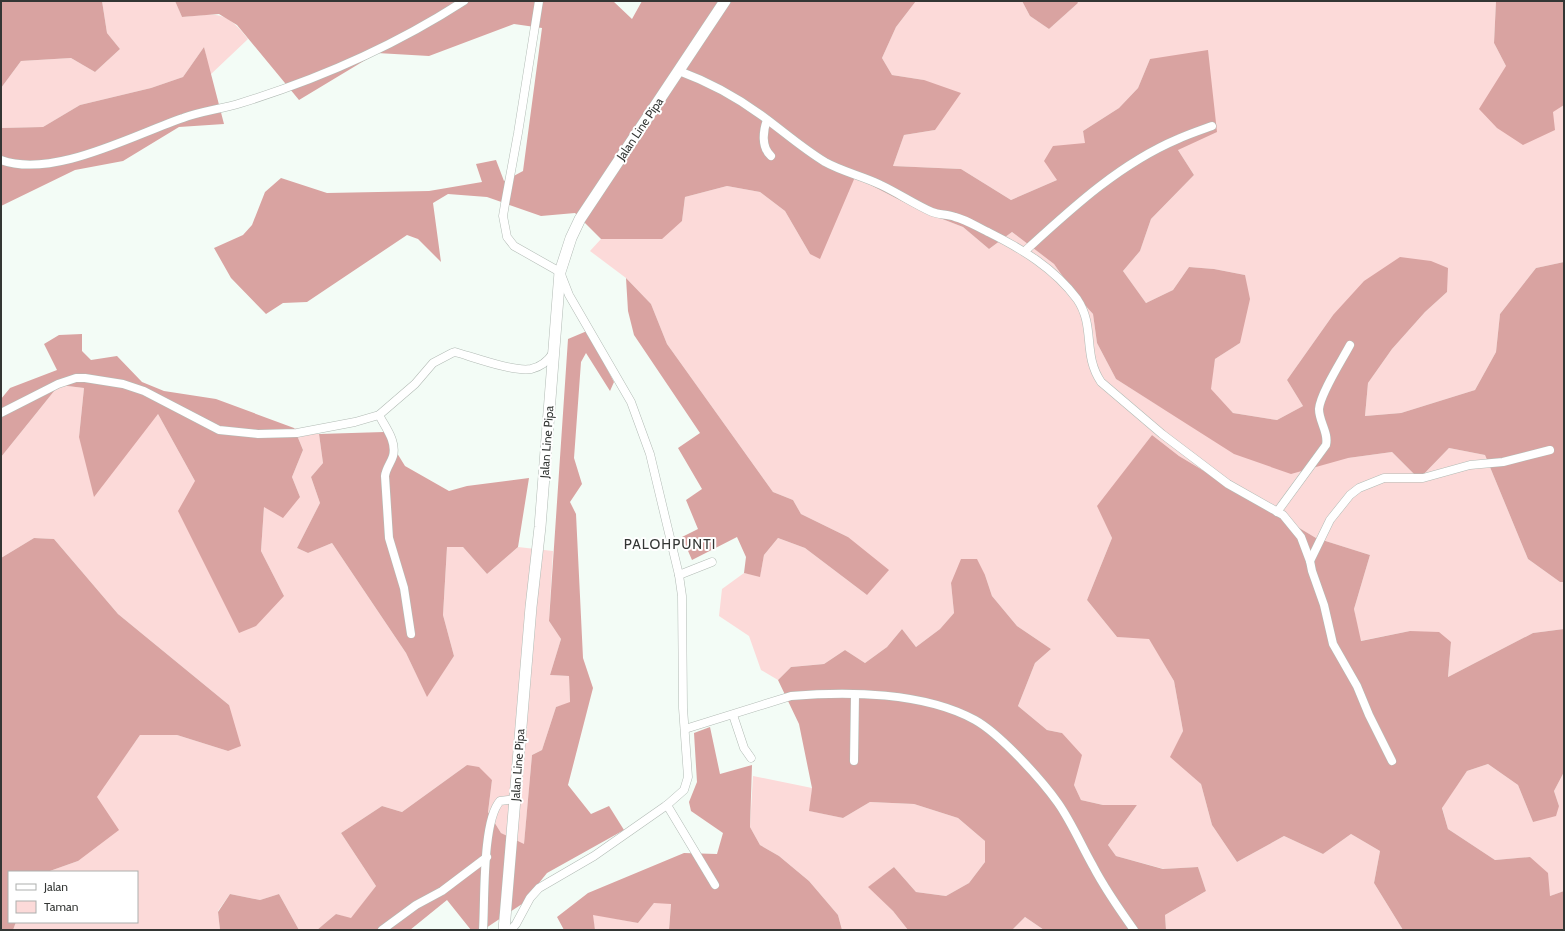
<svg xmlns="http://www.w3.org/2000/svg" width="1565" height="931" font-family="Cabin,sans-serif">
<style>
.green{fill:#fcdad9}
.forest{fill:#d9a3a1}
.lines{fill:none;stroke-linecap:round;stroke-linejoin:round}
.street-casing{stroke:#b2bbb5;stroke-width:9}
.secondary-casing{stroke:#b2bbb5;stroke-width:12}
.street{stroke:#fff;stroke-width:8}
.secondary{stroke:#fff;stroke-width:11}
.labels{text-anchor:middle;stroke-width:4;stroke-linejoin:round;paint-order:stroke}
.street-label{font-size:12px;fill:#333634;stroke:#fff}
.quarter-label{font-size:14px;letter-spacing:1px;fill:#333634;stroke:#fff}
</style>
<rect width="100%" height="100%" fill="#f3fcf6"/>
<g class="green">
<path d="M102,1H175L182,17C217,14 225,9 248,39L210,75L204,47L183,77L151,88L80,105L43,127L1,128V88L21,61L71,58L95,72L120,49L107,33Z"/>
<polygon points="916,1 1022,1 1030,16 1049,29 1078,3 1077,1 1496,1 1494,43 1506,66 1553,111 1564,105 1564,262 1536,268 1500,314 1496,352 1475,390 1401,413 1365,416 1368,383 1392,349 1425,312 1447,292 1333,315 1287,380 1303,406 1277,420 1233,413 1210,389 1215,359 1240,343 1245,275 1214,269 1189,267 1173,290 1146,303 1123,271 1140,251 1151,219 1194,175 1178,150 1150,59 1138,88 1119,108 1083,131 1086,144 1057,180 1011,200 961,169 893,166 904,135 935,130 924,80 892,75 882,58 896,27"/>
<polygon points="855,177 919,210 963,227 989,249 1012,232 1054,264 1075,294 1093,314 1097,343 1116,379 1159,406 1348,458 1392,452 1419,479 1449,448 1485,455 1528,559 1560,582 1564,582 1564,629 1533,633 1448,677 1451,642 1410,631 1360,641 1354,609 1370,555 1316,538 1179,456 1152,435 1098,506 1112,538 1087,600 1117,637 1149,638 1174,681 1183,731 1171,757 1201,784 1212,825 1237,862 1284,836 1323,854 1351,834 1380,851 1374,883 1403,930 1166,930 1165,915 1206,891 1198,867 1164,869 1116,856 1108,845 1137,805 1103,805 1081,800 1074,785 1062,733 1047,730 1018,706 1035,663 1051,649 1017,626 992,596 985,575 951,583 954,613 940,629 916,647 902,629 887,647 865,663 845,650 824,664 791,667 778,680 761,670 749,636 719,616 722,589 744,573 760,576 764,555 778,538 805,548 867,595 848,537 801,514 793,500 773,492 667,344 651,304 626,278 590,251 601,239 630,238 682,221 685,197 727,186 760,192 785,211 810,254"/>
<polygon points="59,385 84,388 79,437 158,414 195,481 284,596 261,551 264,507 300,497 292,477 303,450 294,428 319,434 323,463 311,477 320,503 297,548 308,553 332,543 406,653 427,696 454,656 443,615 447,547 463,547 487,574 518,547 553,551 549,621 561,639 550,675 569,676 570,703 556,707 542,750 532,755 524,845 501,833 488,812 492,780 467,765 402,812 382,806 341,833 376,886 351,919 336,914 317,930 299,930 279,894 260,900 230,894 218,911 220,930 13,930 16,922 137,922 137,872 47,872 78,861 96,797 140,735 177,735 228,751 229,705 118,614 54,539 34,538 1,558 1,457"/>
<polygon points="1488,764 1518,785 1533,822 1559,806 1554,791 1564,772 1564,891 1550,896 1530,857 1495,860 1448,829 1442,807 1467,771"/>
<polygon points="753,776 812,788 810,811 843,818 870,802 914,804 958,818 985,841 985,862 969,883 946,896 916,892 894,867 869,887 893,911 908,930 842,930 838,915 809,881 779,856 760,845 750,827"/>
<polygon points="654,903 671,903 669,930 595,930 592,914 638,923"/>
<polygon points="1025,917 1044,930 1012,930"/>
</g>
<g class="forest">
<polygon points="1,1 102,1 107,33 120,49 95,72 71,58 21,61 1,88"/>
<polygon points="175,1 613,1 632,19 642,1 916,1 896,27 882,58 892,75 924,80 961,93 935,130 904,135 893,166 961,169 1011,200 1057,180 1044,161 1053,146 1085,143 1083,131 1119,108 1138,88 1150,59 1208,50 1217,132 1178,150 1194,175 1151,219 1140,251 1123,271 1146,303 1173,290 1189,267 1214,269 1245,275 1250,299 1240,343 1215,359 1211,389 1233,413 1277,420 1303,406 1287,380 1333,315 1364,281 1400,257 1431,261 1448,268 1447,292 1425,312 1392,349 1368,383 1365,416 1401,413 1475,390 1496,352 1500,314 1536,268 1564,262 1564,582 1560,582 1528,559 1485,455 1449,448 1419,479 1392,452 1348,458 1291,474 1234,454 1116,379 1097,343 1093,314 1075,294 1054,264 1012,232 989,249 963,227 919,210 855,177 820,259 810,254 785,211 760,192 727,186 685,197 682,221 662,239 601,239 575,213 541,216 487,197 448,194 433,203 441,262 418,239 407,235 307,302 283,303 266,314 231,278 214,248 243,235 252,225 265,192 281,178 327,193 429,191 482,182 476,164 496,160 504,181 523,171 542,28 514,24 429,56 377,53 299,100 237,25 219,14 182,17"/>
<polygon points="1022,1 1077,1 1078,3 1049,29 1030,16"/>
<polygon points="1496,1 1564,1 1564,105 1553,112 1555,130 1523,145 1497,128 1479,109 1506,66 1494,43"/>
<polygon points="204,47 224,124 179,127 123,161 75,170 1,206 1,128 43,127 80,105 151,88 183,77"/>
<polygon points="626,278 651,304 667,344 773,492 793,500 801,514 848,537 889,570 867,595 805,548 778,538 764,555 760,577 744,573 746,557 737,537 692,560 682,537 698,529 686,500 702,489 678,448 700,433 634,335 628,311"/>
<polygon points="587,331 614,382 610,391 586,353 581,362 574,458 582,484 570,502 576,514 583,658 593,688 568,785 591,814 609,806 624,830 547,873 522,904 483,930 471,930 447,900 410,930 317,930 336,914 351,918 376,886 341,833 382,806 402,812 467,765 479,767 492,780 488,812 501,833 524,844 532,755 542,750 556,707 570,702 569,676 550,675 561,639 549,621 568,339"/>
<polygon points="82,334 82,351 91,360 117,356 142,382 164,391 216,399 294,428 303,450 292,477 300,497 283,518 264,507 261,551 284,596 256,626 239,633 178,511 195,481 158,414 94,497 79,437 84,388 59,385 1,457 1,399 10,388 57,370 44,344 59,335"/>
<polygon points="384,432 405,466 449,491 467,486 529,478 518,547 487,574 463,547 447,547 443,615 454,656 427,697 406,653 332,543 308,553 297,548 320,503 311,477 323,463 319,434"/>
<polygon points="1152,435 1179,456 1316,538 1370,555 1354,609 1361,641 1410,631 1439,632 1451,642 1448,677 1533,633 1564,629 1564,772 1554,791 1559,806 1556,816 1533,822 1518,785 1488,764 1467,771 1442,808 1448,829 1495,860 1530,857 1548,873 1550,896 1564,891 1564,930 1403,930 1374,883 1380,851 1351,834 1323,854 1284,836 1237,862 1212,825 1201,784 1170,757 1183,731 1174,681 1149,639 1117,637 1087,600 1112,538 1097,506"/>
<polygon points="34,538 54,539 118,614 229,705 241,746 228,751 177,735 140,735 97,797 119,830 78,861 47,872 9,872 9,922 16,922 13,930 1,930 1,558"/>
<polygon points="961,559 977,559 985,575 992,596 1017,626 1051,649 1035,663 1018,706 1047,730 1062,733 1082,755 1074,785 1081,800 1103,805 1137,805 1108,845 1116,856 1163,869 1198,867 1206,891 1165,915 1166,930 1044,930 1025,917 1012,930 908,930 893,911 868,887 894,867 916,892 946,896 969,883 985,862 985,841 958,818 914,804 870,802 843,818 809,811 812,788 799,724 778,680 791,667 824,664 845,650 865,663 887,647 902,629 916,647 940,629 954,613 951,583"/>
<polygon points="710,727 720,774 752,765 750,827 760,845 779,856 809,881 838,915 842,930 669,930 671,904 654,903 638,923 593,915 595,930 564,930 557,917 588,893 684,853 717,854 723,833 691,811 689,802 697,782 694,733"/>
<polygon points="230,894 260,900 279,894 299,930 220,930 218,912"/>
</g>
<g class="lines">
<defs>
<g id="street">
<path d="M679,71C709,82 735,96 761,115C783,131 802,148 825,162C843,172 863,176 881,185C898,193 914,204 932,212C939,215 947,214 955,217C967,220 977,227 988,232C1022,249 1054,268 1077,299C1096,327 1082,354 1101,382L1162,434L1228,484L1283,515L1301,537L1310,561"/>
<path d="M767,120C763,131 761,147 771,156"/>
<path d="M1,160C53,179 133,135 183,118C202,111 222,109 241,103C319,79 396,45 464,1"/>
<path d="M1025,251C1071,209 1119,164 1178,139C1189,134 1201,130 1212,126"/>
<path d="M1,413L58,384L76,378H85L123,384L144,391L219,430L258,434L297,433L355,422L379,415L415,384L433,363L452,353L455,352C473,357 513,372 531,369C540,367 548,361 553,353"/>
<path d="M379,415C385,427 397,441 393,456C391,463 386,468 385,476L389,538L404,588L411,634"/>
<path d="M1277,512L1326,445C1329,433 1319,422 1319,409C1320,394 1342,360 1350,345"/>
<polyline points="679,575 712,562"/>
<polyline points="733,715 744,748 751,758"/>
<path d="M685,729L791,696C848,691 924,692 975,720C1000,734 1041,779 1058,803C1072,823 1081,845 1093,866C1105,889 1119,909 1134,930"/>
<polyline points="854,761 855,695"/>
<polyline points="1392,761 1369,715 1357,686 1333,644 1324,605 1312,571 1310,561 1330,520 1350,495 1359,488 1384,478 1423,478 1470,465 1503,462 1550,450"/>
<polyline points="667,805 715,885"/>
<polyline points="382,930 416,905 442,891 487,857"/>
<path d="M483,930C485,901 482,821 500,801L515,799"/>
<polyline points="511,930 516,924 530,898 539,888 594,856 667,805 684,790 688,777 683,708 682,596 679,575 650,454 631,402 569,295 560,272 514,246 507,237 503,216 505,204 518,133 539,1"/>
</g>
<polyline id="secondary" points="504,930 531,607 540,527 560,272 571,238 580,219 725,1"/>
</defs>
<use href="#street" class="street-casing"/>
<use href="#secondary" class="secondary-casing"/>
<use href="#street" class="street"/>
<use href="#secondary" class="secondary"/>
</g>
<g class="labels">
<g class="street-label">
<text transform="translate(640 129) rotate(-56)" y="4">Jalan Line Pipa</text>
<text transform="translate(547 442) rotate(-86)" y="4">Jalan Line Pipa</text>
<text transform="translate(518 765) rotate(-86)" y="4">Jalan Line Pipa</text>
</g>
<g class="quarter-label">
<text x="670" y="549">PALOHPUNTI</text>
</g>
</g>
<rect width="1565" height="931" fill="none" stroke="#333634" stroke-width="4"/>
<rect x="8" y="871" width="130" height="52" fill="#ffffff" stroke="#adafae"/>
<rect x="16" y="884" width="20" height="6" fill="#ffffff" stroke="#adafae"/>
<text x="44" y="891" font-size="12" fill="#333634">Jalan</text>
<rect x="16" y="901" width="20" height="12" fill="#fcdad9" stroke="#adafae"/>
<text x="44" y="911" font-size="12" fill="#333634">Taman</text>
</svg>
